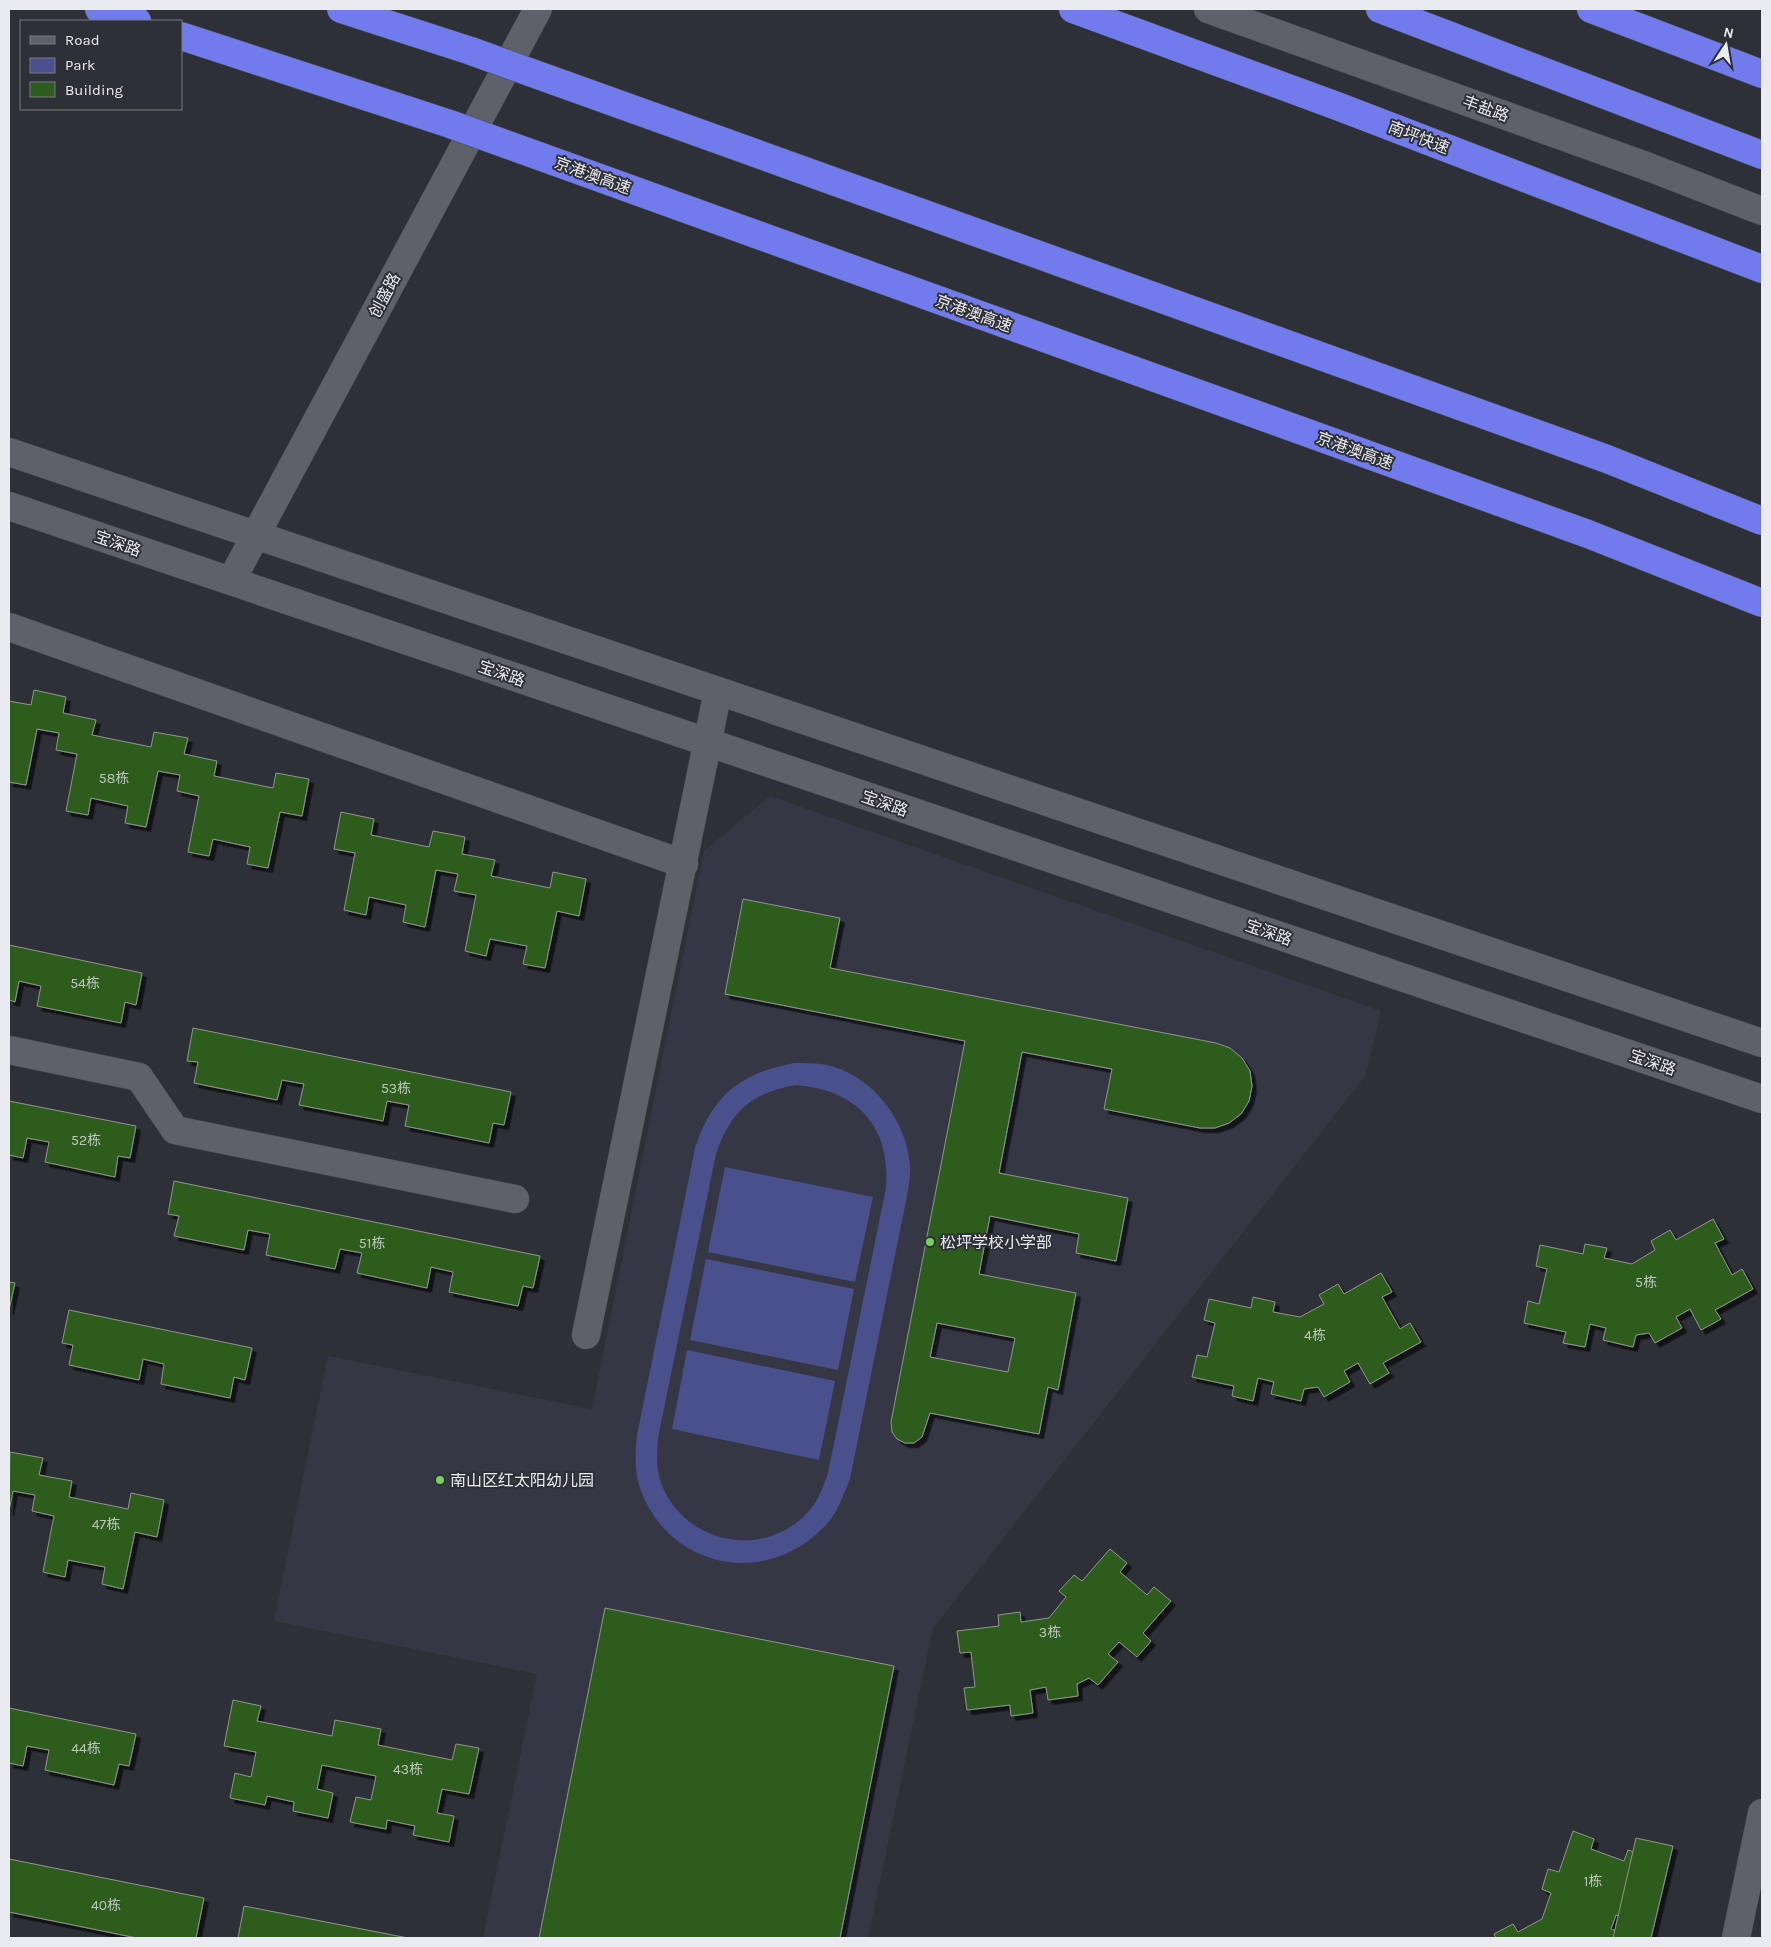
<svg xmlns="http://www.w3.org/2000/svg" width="1771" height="1947" font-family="Karla,'Noto Sans SC',sans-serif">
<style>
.built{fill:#353745}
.green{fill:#49508c;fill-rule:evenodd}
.building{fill:#2d5c1e;stroke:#90968e;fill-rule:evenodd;filter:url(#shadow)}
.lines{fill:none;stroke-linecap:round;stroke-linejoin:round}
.minor-casing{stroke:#494b50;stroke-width:29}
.highway-casing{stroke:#494b50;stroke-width:29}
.minor{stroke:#5f616a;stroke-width:28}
.highway{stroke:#717beb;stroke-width:28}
.highway-bridge-casing{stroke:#494b50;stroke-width:29;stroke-linecap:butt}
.highway-bridge{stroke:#717beb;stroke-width:28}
.poi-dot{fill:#76d25a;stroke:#2e3037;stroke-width:2}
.labels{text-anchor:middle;stroke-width:4;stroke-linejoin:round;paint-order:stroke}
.number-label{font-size:14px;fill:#bbc7bc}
.street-label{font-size:16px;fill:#eaebf0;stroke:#2e3037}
.poi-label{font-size:16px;fill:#eaebf0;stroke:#2e3037;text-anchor:start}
</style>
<defs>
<filter id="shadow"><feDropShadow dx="4.5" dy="4.5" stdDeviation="0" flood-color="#0009"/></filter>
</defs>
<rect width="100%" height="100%" fill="#2e3037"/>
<polygon class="built" points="770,796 1381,1011 1366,1075 933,1628 868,1938 483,1938 537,1674 274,1621 328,1356 592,1409 704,851"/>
<g class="green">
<path d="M794,1063C803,1063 812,1063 821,1064C869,1071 906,1118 910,1164C911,1173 909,1183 908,1191L850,1479C843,1496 837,1515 823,1528C765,1587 671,1569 641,1491C634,1473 635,1454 637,1435L695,1148C713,1095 739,1074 794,1063ZM796,1085C857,1090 891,1126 886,1188L828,1473C823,1487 818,1502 807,1513C763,1560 684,1544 661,1483C656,1469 657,1453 658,1438L716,1154C731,1111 751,1093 796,1085Z"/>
<polygon points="725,1167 873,1197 855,1282 708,1252"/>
<polygon points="706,1259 854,1289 838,1370 690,1340"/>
<polygon points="687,1350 835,1381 819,1460 672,1429"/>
</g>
<g class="building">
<polygon points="34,690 66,697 63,713 96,720 92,735 151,747 154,732 188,738 184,754 217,761 214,776 273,788 276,773 309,779 302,816 280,812 268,868 247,864 250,847 213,839 209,856 188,852 199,796 177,791 180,775 158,771 146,827 125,823 128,806 91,798 88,815 66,811 77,754 56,750 59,733 37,729 26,785 9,782 9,701 31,705"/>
<polygon points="341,812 374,819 371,835 429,847 433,831 465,837 462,854 495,860 491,876 550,888 553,872 586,879 579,916 557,911 545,968 523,964 527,946 490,939 486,956 465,951 476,895 454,891 458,874 436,870 425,927 403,922 406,905 369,897 366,915 344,910 355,853 334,849"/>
<path d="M743,899L840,918L830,968L1216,1043L1230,1048L1242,1058L1250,1071L1252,1086L1249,1101L1241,1114L1229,1123L1215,1128H1200L1104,1109L1112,1069L1022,1052L999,1173L1128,1198L1116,1261L1076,1253L1079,1234L990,1216L979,1274L1076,1293L1058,1390L1048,1387L1039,1434L930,1413L922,1437L914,1443H905L897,1439L892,1432L891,1422L965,1041L725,994ZM937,1323L1015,1338L1008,1372L930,1357Z"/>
<polygon points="9,945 142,973 136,1005 125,1002 121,1023 37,1006 41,986 19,981 15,1002 9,1000"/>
<polygon points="193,1028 511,1092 504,1125 493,1123 489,1143 405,1126 409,1105 387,1101 383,1121 299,1105 304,1084 282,1080 277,1100 194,1083 198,1062 187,1061"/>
<polygon points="9,1101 136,1126 130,1158 118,1156 115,1177 45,1162 49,1142 27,1138 23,1158 9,1155"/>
<polygon points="174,1181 540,1256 533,1288 523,1286 518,1306 449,1292 453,1272 431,1267 427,1288 357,1273 362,1253 340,1249 335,1269 266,1255 270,1234 248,1230 244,1250 174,1236 179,1216 168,1214"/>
<polygon points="1713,1219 1724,1239 1715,1243 1732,1275 1742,1269 1753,1289 1715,1310 1721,1319 1701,1330 1690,1309 1676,1317 1682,1328 1655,1343 1649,1333 1636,1335 1633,1347 1603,1340 1606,1328 1590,1324 1585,1347 1563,1343 1566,1332 1524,1323 1528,1301 1539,1304 1547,1269 1536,1266 1540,1245 1583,1254 1585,1244 1607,1248 1604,1258 1632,1264 1655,1250 1651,1241 1670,1230 1676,1240"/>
<polygon points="1381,1273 1392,1292 1382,1297 1400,1329 1410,1323 1421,1342 1383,1363 1389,1373 1370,1384 1358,1363 1344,1371 1350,1382 1324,1397 1318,1387 1304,1389 1301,1401 1271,1394 1274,1382 1258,1378 1253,1401 1232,1396 1234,1386 1192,1377 1197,1355 1207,1357 1215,1323 1204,1320 1209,1299 1251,1308 1253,1297 1275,1302 1273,1312 1300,1317 1324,1304 1319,1295 1338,1284 1344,1294"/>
<polygon points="9,1282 15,1283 9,1310"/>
<polygon points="69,1310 252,1348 245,1380 234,1377 230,1398 161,1384 164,1364 143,1359 139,1380 69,1365 73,1345 62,1343"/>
<polygon points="10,1452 43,1458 39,1475 72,1481 69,1497 128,1509 131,1493 164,1500 157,1537 135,1532 123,1589 102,1584 105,1567 68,1560 65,1577 43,1572 54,1516 32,1511 35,1495 13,1491 9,1511"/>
<polygon points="1110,1549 1127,1563 1120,1572 1147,1595 1154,1587 1171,1601 1143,1633 1151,1641 1137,1657 1119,1642 1108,1654 1118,1662 1098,1685 1089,1678 1077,1684 1078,1696 1048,1700 1046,1687 1030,1690 1033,1713 1011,1716 1010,1705 967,1710 964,1688 975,1687 971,1652 960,1653 957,1631 999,1626 998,1615 1020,1612 1021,1622 1049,1618 1066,1597 1059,1591 1074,1575 1082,1581"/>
<polygon points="605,1608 894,1666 840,1938 539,1938"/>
<polygon points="233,1700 261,1706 257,1721 332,1736 335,1720 381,1729 378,1745 452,1760 456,1744 479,1748 469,1794 442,1789 437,1813 454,1816 449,1842 413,1835 415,1826 387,1820 386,1829 350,1822 356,1797 371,1800 376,1776 322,1765 317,1789 333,1793 328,1818 293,1811 294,1802 267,1796 265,1805 230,1798 235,1773 251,1777 256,1752 224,1746"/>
<polygon points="9,1708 136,1734 129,1766 119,1764 114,1785 45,1770 49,1750 27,1746 23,1766 9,1763"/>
<polygon points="1573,1831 1594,1839 1591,1849 1624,1861 1628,1850 1649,1857 1635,1897 1645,1901 1639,1922 1616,1915 1611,1929 1623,1934 1621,1938 1496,1938 1494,1934 1513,1924 1518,1932 1542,1919 1551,1893 1542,1889 1548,1869 1559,1872"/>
<polygon points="1636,1838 1673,1846 1651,1938 1613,1938"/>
<polygon points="9,1859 204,1898 196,1938 137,1938 9,1912"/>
<polygon points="244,1906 408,1938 238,1938"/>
</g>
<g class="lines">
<defs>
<g id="minor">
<polyline points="1208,9 1646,166 1762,211"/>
<polyline points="9,452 1762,1043"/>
<polyline points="9,506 1762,1099"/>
<polyline points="231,581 538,9"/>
<polyline points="9,627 684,864"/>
<polyline points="9,1050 139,1077 175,1130 515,1199"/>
<polyline points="586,1335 718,691"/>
<polyline points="1736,1938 1762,1813"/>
</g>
<g id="highway">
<polyline points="99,9 137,21"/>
<polyline points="1073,9 1337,106 1762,269"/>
<polyline points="1380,9 1762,155"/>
<polyline points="1591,9 1762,74"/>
</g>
</defs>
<use href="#minor" class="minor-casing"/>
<use href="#highway" class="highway-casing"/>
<use href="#minor" class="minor"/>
<use href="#highway" class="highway"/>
<defs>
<g id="highway-bridge">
<polyline points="341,9 471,51 1607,459 1762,521"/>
<polyline points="181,36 450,124 1588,534 1762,603"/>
</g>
</defs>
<use href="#highway-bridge" class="highway-bridge-casing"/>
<use href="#highway-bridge" class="highway-bridge"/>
</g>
<g class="poi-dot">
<circle cx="930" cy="1242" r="5"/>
<circle cx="440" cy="1480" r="5"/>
</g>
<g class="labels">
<g class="number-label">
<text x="114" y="783">58栋</text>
<text x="85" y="988">54栋</text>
<text x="396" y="1093">53栋</text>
<text x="86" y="1145">52栋</text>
<text x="372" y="1248">51栋</text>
<text x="1646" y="1287">5栋</text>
<text x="1315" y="1340">4栋</text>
<text x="106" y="1529">47栋</text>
<text x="1050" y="1637">3栋</text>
<text x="86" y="1753">44栋</text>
<text x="408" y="1774">43栋</text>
<text x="1593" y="1886">1栋</text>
<text x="106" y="1910">40栋</text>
</g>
<g class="street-label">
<text transform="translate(1486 108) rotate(20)" y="6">丰盐路</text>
<text transform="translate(1419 137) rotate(21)" y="6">南坪快速</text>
<text transform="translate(593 175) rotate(20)" y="6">京港澳高速</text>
<text transform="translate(384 295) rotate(-62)" y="6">创盛路</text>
<text transform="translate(974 313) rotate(20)" y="6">京港澳高速</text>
<text transform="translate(1355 450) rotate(20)" y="6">京港澳高速</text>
<text transform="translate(118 543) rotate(19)" y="6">宝深路</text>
<text transform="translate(502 673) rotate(19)" y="6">宝深路</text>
<text transform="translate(885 803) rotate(19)" y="6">宝深路</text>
<text transform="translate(1269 932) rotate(19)" y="6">宝深路</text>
<text transform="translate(1653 1062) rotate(19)" y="6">宝深路</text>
</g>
<g class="poi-label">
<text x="940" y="1248">松坪学校小学部</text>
<text x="450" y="1486">南山区红太阳幼儿园</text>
</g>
</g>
<rect width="1771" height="1947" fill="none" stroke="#eaebf0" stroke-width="20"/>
<rect x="20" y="20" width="162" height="90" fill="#2e3037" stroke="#797b81"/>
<rect x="30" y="36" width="25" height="8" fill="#5f616a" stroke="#797b81"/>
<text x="65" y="45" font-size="15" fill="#eaebf0">Road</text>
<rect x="30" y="58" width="25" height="15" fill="#49508c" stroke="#797b81"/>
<text x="65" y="70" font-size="15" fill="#eaebf0">Park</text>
<rect x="30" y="82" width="25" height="15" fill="#2d5c1e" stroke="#797b81"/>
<text x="65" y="95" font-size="15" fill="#eaebf0">Building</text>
<g transform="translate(1726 45) rotate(12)" stroke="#2e3037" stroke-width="4" paint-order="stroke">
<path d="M0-4L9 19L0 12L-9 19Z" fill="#eaebf0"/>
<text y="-8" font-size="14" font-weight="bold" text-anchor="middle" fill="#eaebf0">N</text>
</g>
</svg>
